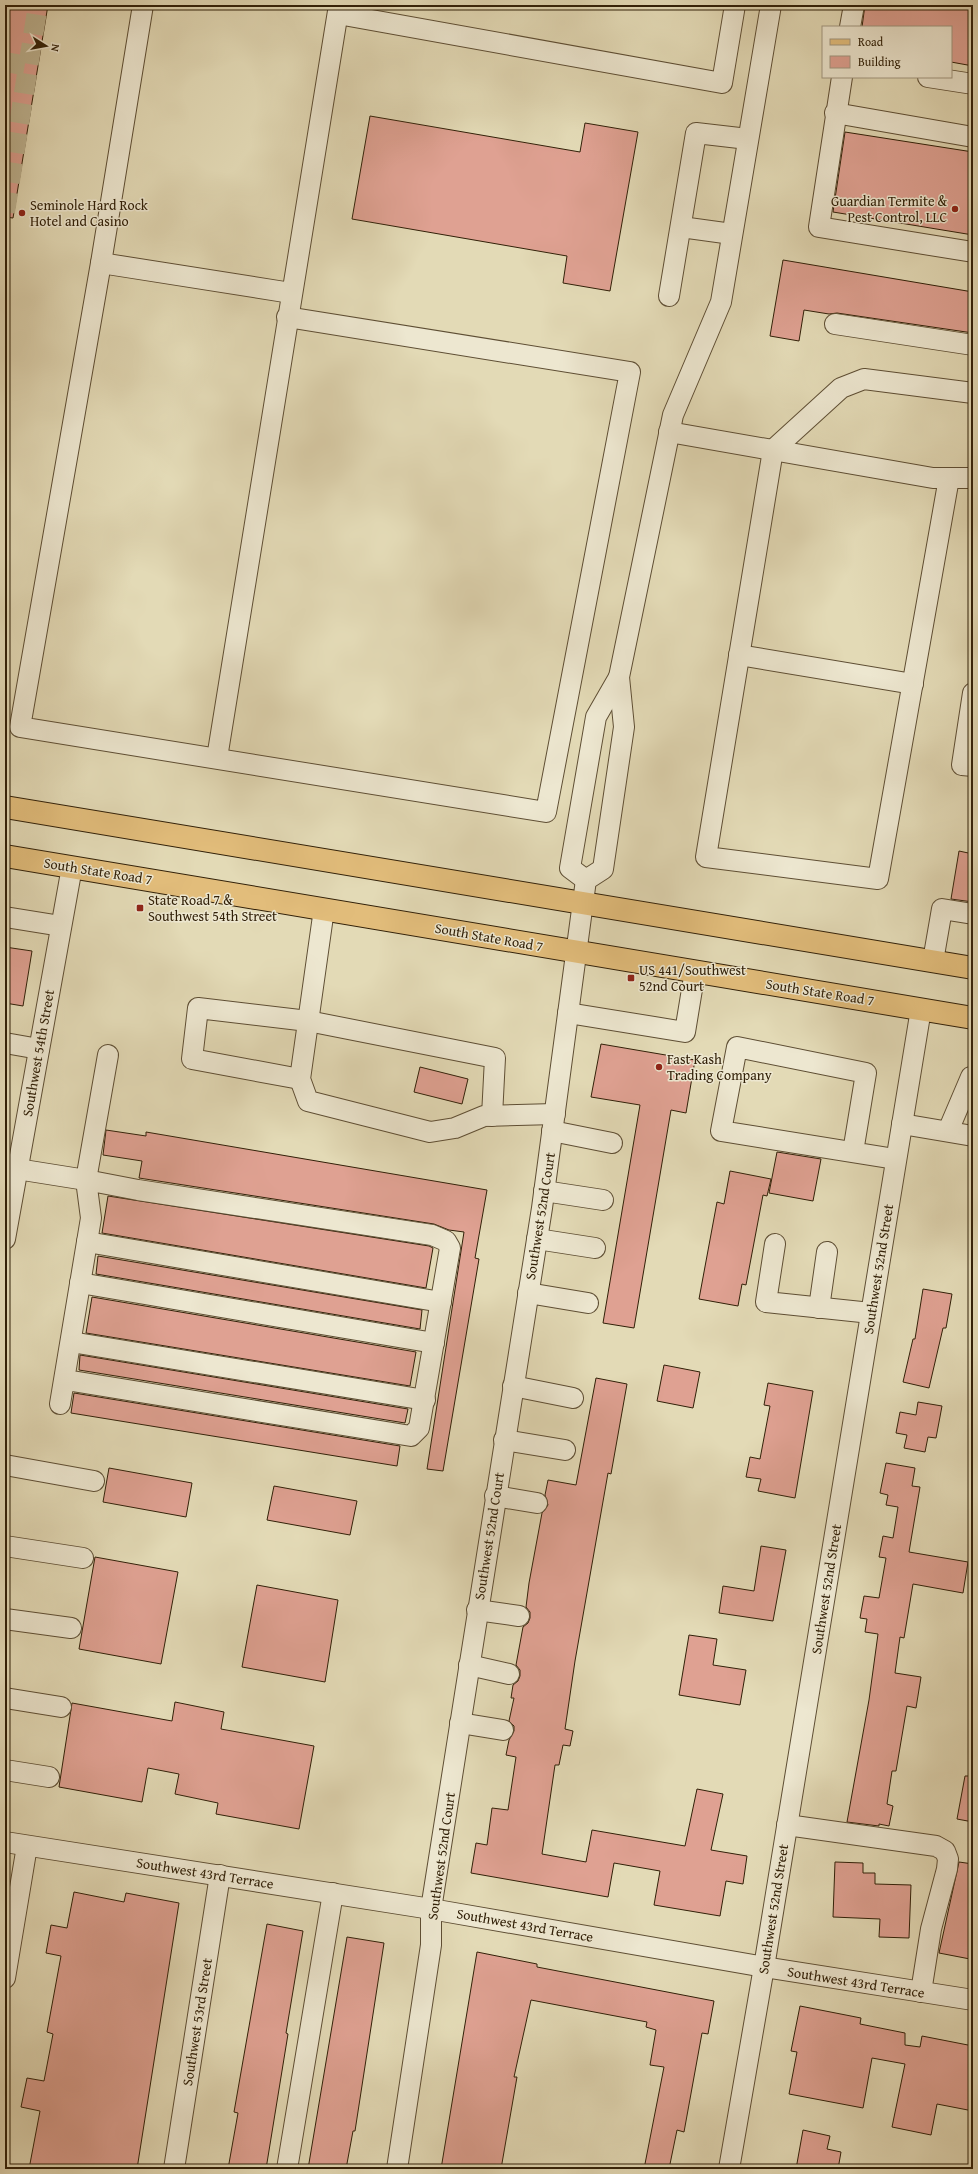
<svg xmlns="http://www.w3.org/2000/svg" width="978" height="2174" font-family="'Gentium Book Plus',serif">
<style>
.building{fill:#dfa192;stroke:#312008}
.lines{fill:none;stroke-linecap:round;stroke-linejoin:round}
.minor-tunnel{stroke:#bfb593;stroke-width:20;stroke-dasharray:20 10;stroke-linecap:butt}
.minor-casing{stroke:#5e4e34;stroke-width:22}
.major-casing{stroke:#312008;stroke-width:24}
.minor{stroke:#ede7d0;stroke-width:20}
.major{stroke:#e2bd7b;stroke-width:22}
.poi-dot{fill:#8f2418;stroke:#ede7d0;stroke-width:1.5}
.labels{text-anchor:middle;stroke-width:3;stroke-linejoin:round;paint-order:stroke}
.poi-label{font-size:14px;fill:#312008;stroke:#ede7d0;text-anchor:start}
.street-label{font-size:14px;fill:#312008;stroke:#ede7d0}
</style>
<rect width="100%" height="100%" fill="#e3dab6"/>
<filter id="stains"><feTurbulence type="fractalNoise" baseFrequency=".005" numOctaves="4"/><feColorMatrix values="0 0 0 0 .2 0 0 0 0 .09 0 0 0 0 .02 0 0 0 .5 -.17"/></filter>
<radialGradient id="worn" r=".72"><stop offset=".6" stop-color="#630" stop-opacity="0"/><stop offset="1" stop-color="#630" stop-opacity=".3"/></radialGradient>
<g class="building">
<polygon points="5,5 48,5 13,218 5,217"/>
<polygon points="865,5 973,5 973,66 951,62 951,27 862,27"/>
<polygon points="370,116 580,152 585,123 638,132 610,291 563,283 567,256 352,219"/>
<polygon points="845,132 973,152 973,235 833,212"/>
<polygon points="783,260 973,292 973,333 837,313 829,314 804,310 799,341 770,336"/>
<polygon points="959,851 973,854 973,902 951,899"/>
<polygon points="5,947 32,951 23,1006 5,1003"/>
<polygon points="601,1044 695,1060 686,1113 671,1110 634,1328 603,1323 640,1105 591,1097"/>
<polygon points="420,1067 468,1079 462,1104 414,1092"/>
<polygon points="106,1130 146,1136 146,1132 487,1190 475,1258 479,1259 443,1471 427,1469 464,1232 449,1230 434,1224 139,1178 142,1161 103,1155"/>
<polygon points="777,1152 821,1159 813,1201 769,1193"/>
<polygon points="730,1171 771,1179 767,1196 763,1195 746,1285 742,1284 738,1306 699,1299 717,1202 724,1204"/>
<polygon points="108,1196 429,1246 433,1248 426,1288 102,1233"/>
<polygon points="98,1256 422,1310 420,1329 96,1274"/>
<polygon points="923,1289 952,1294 946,1328 943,1328 929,1388 903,1382 913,1339 915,1339"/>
<polygon points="92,1297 416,1352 410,1386 86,1333"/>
<polygon points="80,1355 408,1409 405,1423 79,1370"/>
<polygon points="664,1365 700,1372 693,1408 657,1401"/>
<polygon points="596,1378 627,1384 611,1474 608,1473 575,1661 565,1729 573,1731 570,1746 563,1745 559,1765 555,1765 542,1854 586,1862 592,1830 685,1846 697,1789 723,1794 711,1850 747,1856 743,1884 726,1881 720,1916 654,1905 660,1871 614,1863 608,1897 471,1873 476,1843 487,1845 492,1808 508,1810 516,1757 506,1755 509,1740 514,1731 514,1726 509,1721 514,1698 511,1698 513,1685 518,1681 520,1676 520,1670 516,1665 523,1627 528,1623 530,1618 530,1612 526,1607 529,1583 542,1513 548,1505 545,1495 548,1480 576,1485"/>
<polygon points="768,1383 813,1391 795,1498 758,1491 761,1479 746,1477 750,1457 760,1459 770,1406 764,1405"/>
<polygon points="74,1393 400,1446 397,1466 71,1413"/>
<polygon points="918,1402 942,1406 936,1438 928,1437 925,1452 904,1448 907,1435 896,1433 900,1412 916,1415"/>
<polygon points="886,1463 915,1468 912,1486 920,1487 909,1552 968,1562 963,1593 913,1584 904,1638 900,1637 895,1673 921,1677 916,1708 907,1706 896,1771 892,1771 887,1804 893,1806 889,1826 879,1824 879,1826 847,1822 869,1700 878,1634 865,1632 867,1619 860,1618 864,1596 879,1598 886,1558 879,1557 883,1536 893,1538 898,1507 886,1505 888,1495 880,1493"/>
<polygon points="109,1468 192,1483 186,1517 103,1502"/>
<polygon points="274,1486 357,1501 350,1535 267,1520"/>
<polygon points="761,1546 786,1550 773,1621 719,1613 723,1586 754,1591"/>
<polygon points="95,1557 178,1572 161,1664 79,1649"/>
<polygon points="257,1585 338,1600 325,1682 242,1667"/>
<polygon points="689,1635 717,1639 713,1665 746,1670 740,1705 679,1695"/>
<polygon points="175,1702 224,1712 221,1729 314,1746 299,1829 216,1814 218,1803 175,1794 179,1774 148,1768 142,1802 59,1787 72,1703 172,1721"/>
<polygon points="965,1776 973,1776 973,1822 957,1819"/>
<polygon points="835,1862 863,1863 863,1873 875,1873 875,1884 911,1885 909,1938 879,1937 880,1919 833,1917"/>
<polygon points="959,1862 973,1864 973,1941 970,1959 939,1953"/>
<polygon points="74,1892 124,1902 126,1893 179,1903 137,2169 81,2169 60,2165 59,2169 29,2169 40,2111 21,2107 27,2078 44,2081 53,2034 47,2032 61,1956 46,1953 51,1925 67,1928"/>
<polygon points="267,1924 303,1931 286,2033 288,2034 266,2169 228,2169 238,2113 234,2112"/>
<polygon points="347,1937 384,1943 355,2131 353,2131 346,2169 308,2169"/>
<polygon points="477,1952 537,1964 537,1967 714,2001 708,2034 702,2033 684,2132 677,2130 669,2169 644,2169 664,2067 650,2065 656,2030 646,2027 647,2022 531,2000 514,2077 517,2077 501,2169 441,2169"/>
<polygon points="800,2006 861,2018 860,2024 905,2033 905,2045 920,2047 922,2036 973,2046 973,2111 937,2104 931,2135 892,2127 905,2064 872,2058 863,2108 789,2094 797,2052 791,2051"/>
<polygon points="803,2130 830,2136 827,2149 841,2152 838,2169 796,2169"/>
</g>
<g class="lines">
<g class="minor-tunnel">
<polyline points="5,62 28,66"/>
<polyline points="5,212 38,5"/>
</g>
<defs>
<g id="minor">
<polyline points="143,5 101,263 20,727 546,812 630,372 287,317"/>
<polyline points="338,14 722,83 735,5"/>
<polyline points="850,27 854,5"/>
<polyline points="842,77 819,227 973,252"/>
<polyline points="928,77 973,84"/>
<polyline points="835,113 973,137"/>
<polyline points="681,227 732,234"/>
<polyline points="101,263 291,293"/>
<polyline points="669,296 696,133 748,139"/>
<polyline points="835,324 973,345"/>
<polyline points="669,432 933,478 973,478"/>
<polyline points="949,478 878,879 706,857 773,450 841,388 864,379 973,393"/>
<polyline points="739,655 913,684"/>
<polyline points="973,693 962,765 973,766"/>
<polyline points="217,758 339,5"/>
<polyline points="586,880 570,868 596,717 619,677"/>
<polyline points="324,909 300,1079 308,1101 430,1132 455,1128 484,1116 555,1114"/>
<polyline points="5,917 61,926"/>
<polyline points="933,961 942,909 973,914"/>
<polyline points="568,1013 685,1032 695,971"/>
<polyline points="5,1043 39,1049"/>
<polyline points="300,1079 192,1059 198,1008 308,1021 495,1058 492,1116"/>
<polyline points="902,1124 973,1136"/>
<polyline points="552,1131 612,1143"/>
<polyline points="948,1131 971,1077 973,1077"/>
<polyline points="853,1152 866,1073 737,1047 721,1131 895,1159"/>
<polyline points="17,1169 86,1180 108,1055"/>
<polyline points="544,1191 603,1200"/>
<polyline points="5,1239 72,867"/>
<polyline points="537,1239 595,1248"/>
<polyline points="87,1242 441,1302"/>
<polyline points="775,1244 766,1302 871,1313"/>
<polyline points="80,1283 434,1343"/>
<polyline points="528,1293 588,1303"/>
<polyline points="819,1308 827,1252"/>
<polyline points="71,1342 425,1400"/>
<polyline points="513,1386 573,1398"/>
<polyline points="60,1404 91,1218 86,1180 138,1190 432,1235 446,1241 450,1248 419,1428 411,1436 66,1380"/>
<polyline points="504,1440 565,1450"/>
<polyline points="5,1465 94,1481"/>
<polyline points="495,1496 537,1503"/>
<polyline points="5,1546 83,1558"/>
<polyline points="477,1610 519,1616"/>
<polyline points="5,1619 71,1628"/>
<polyline points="469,1665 509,1674"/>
<polyline points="5,1698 61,1707"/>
<polyline points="460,1723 503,1730"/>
<polyline points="5,1770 49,1777"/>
<polyline points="787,1825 936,1846 945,1851 948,1859 947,1869 931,1929 921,1992"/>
<polyline points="5,1842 431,1909 764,1967 973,2000"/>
<polyline points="5,1978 27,1846"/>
<polyline points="174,2169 220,1875"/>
<polyline points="287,2169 333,1893"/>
<polyline points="397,2169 431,1945 431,1909 542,1208 583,902 586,880 603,869 624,727 619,677 673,415 721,302 771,5"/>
<polyline points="729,2169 764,1967 921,1009"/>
</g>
<g id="major">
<polyline points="5,807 973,968"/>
<polyline points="5,856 973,1018"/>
</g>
</defs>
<use href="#minor" class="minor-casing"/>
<use href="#major" class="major-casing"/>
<use href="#minor" class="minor"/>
<use href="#major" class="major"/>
</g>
<g class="poi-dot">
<circle cx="955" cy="209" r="4"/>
<circle cx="22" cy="213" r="4"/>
<rect x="136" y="904" width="8" height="8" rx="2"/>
<rect x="627" y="974" width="8" height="8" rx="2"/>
<circle cx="659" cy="1067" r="4"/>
</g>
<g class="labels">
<g class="poi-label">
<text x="947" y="206" text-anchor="end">Guardian Termite &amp;<tspan x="947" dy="16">Pest Control, LLC</tspan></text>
<text x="30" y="210">Seminole Hard Rock<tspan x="30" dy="16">Hotel and Casino</tspan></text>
<text x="148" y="905">State Road 7 &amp;<tspan x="148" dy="16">Southwest 54th Street</tspan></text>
<text x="639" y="975">US 441/Southwest<tspan x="639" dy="16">52nd Court</tspan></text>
<text x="667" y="1064">Fast Kash<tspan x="667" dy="16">Trading Company</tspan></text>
</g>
<g class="street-label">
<text transform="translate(98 871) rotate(9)" y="5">South State Road 7</text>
<text transform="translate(489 937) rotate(10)" y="5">South State Road 7</text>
<text transform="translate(820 992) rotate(9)" y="5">South State Road 7</text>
<text transform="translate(38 1053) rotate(-80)" y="5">Southwest 54th Street</text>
<text transform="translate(540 1216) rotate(-81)" y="5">Southwest 52nd Court</text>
<text transform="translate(878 1269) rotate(-81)" y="5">Southwest 52nd Street</text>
<text transform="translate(489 1536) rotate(-81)" y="5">Southwest 52nd Court</text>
<text transform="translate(826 1589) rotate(-81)" y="5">Southwest 52nd Street</text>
<text transform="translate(441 1856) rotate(-82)" y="5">Southwest 52nd Court</text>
<text transform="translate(205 1873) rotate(9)" y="5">Southwest 43rd Terrace</text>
<text transform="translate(773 1909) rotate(-81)" y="5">Southwest 52nd Street</text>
<text transform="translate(525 1925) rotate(10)" y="5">Southwest 43rd Terrace</text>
<text transform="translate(856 1982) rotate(9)" y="5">Southwest 43rd Terrace</text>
<text transform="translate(197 2022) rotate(-81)" y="5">Southwest 53rd Street</text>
</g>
</g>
<rect width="978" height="2174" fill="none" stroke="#e3dab6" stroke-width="20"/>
<rect x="6" y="6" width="966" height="2162" fill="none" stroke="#312008" stroke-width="2"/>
<rect x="10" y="10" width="958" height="2154" fill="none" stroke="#312008"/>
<rect x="822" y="26" width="130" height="52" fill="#ede7d0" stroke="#a29780"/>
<rect x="830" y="39" width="20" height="6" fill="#e2bd7b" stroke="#a29780"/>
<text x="858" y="46" font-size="12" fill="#312008">Road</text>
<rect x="830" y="56" width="20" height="12" fill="#dfa192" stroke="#a29780"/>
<text x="858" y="66" font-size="12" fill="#312008">Building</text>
<g transform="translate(46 46) rotate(101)" stroke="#ede7d0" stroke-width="3" paint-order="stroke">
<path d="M0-3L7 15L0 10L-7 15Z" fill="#312008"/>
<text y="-6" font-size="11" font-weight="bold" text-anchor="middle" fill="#312008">N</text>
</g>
<rect width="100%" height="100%" filter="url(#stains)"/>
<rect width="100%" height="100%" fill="url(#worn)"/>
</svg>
